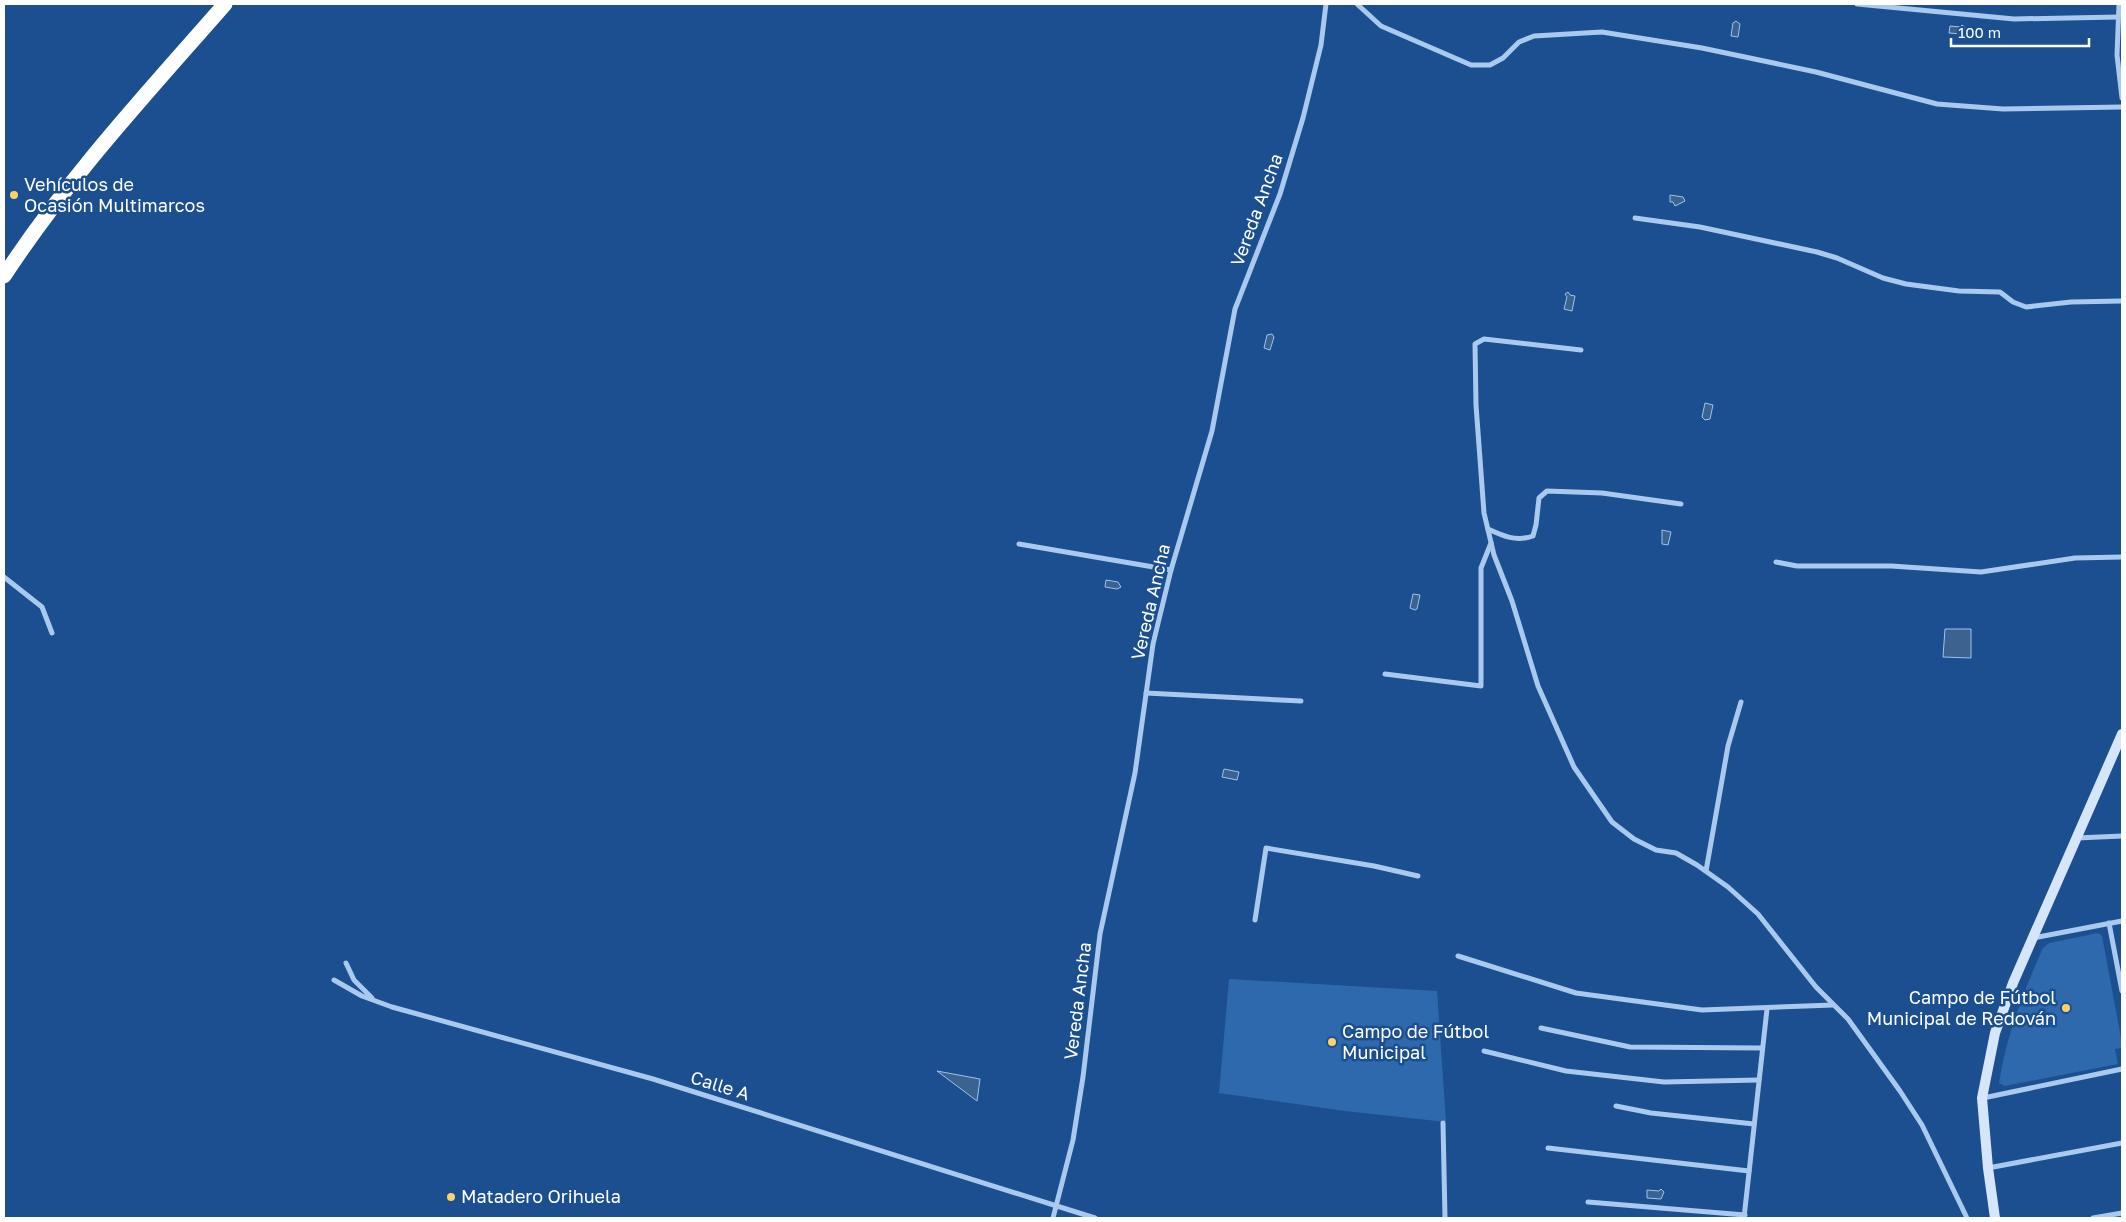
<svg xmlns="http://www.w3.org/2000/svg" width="2126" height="1222" font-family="'Golos Text',sans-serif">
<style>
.green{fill:#2e69ad}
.water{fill:#3c6290;stroke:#9cc4f0}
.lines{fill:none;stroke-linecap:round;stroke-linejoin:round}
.street{stroke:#a9c9ee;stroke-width:5}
.secondary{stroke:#d6e6fa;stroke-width:10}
.highway{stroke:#fff;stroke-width:15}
.poi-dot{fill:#ffd166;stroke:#1b4f8f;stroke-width:2}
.labels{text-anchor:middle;stroke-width:5;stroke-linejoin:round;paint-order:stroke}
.poi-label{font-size:18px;fill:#fff;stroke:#1b4f8f;text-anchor:start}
.street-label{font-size:18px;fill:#fff;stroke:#1b4f8f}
</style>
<rect width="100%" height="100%" fill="#1b4f8f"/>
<g class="green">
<path d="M2098,933L2102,936L2122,1043V1048L2115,1049L2118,1064L2005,1086L1999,1083C2007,1033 2023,993 2043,948L2049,943Z"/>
<polygon points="1229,979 1437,991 1446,1122 1345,1111 1219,1093"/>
</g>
<g class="water">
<polygon points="1736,21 1740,24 1738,37 1731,36 1733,23"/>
<polygon points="1962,25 1965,27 1962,34 1949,33 1950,26 1960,27"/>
<polygon points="1670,195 1683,197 1685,201 1675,206 1673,202 1670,202"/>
<polygon points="1568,292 1570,295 1575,296 1572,311 1564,309 1567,297 1565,294"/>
<polygon points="1272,334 1274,337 1270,350 1264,348 1267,335"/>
<polygon points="1705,403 1713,405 1710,419 1705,420 1702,417"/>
<polygon points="1662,530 1671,532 1668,545 1662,544"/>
<polygon points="1106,580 1118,582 1121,587 1117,589 1105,587"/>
<polygon points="1413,594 1420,595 1417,609 1415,610 1410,608"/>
<polygon points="1945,629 1971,629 1971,658 1943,657"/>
<polygon points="1224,769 1239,772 1237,780 1222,777"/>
<polygon points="937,1071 980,1079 977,1101"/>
<polygon points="1661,1189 1664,1192 1661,1199 1647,1198 1647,1190 1659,1191"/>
</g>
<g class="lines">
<g class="street">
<polyline points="1357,4 1381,26 1471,65 1490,65 1503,58 1519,42 1534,36 1602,32 1702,48 1816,72 1937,104 2003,109 2122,107"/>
<polyline points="1857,4 2014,19 2118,17"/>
<polyline points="2119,4 2117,55 2122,98"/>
<polyline points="1635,218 1700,227 1817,252 1837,258 1883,278 1906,284 1959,291 2000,292 2013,302 2026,307 2071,302 2122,301"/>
<polyline points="1581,350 1484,339 1475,344 1476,405 1484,513 1494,555 1512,601 1538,686 1574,767 1612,822 1634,839 1656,850 1676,853 1697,865 1728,887 1758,914 1816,987 1848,1019 1900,1091 1922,1125 1967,1218"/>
<path d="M1488,529C1503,536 1516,542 1533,536L1536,525L1539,498L1547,491L1602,493L1681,504"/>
<polyline points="1019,544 1171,570"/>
<polyline points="1776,562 1797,566 1891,566 1981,572 2075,558 2122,557"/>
<polyline points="4,577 42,607 52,633"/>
<polyline points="1385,674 1481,686 1481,568 1491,543"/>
<polyline points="1146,693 1301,701"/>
<polyline points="2077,838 2122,836"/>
<polyline points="1706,871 1728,746 1741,702"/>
<polyline points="1255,920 1266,848 1374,866 1418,876"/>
<polyline points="2109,923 2122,991"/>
<polyline points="2033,938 2122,921"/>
<polyline points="1458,956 1576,993 1702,1010 1833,1005"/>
<polyline points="346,963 354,980 372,998"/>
<polyline points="334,980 362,996 392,1007 653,1079 1095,1218"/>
<polyline points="1541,1028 1630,1047 1762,1048"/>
<polyline points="1484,1051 1566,1071 1664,1082 1759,1080"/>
<polyline points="1983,1098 2122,1069"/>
<polyline points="1616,1106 1651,1113 1754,1124"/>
<polyline points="1443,1123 1445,1218"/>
<polyline points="1548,1148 1749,1171"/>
<polyline points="1988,1168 2122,1143"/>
<polyline points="1588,1202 1745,1215"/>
<polyline points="1053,1218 1073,1140 1083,1077 1100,934 1135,773 1153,644 1171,570 1212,431 1235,309 1280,194 1303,118 1321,45 1326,4"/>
<polyline points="1744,1218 1767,1009"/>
<polyline points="2093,1218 2122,1213"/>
</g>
<polyline class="secondary" points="1995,1218 1988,1168 1982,1098 1995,1033 2013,983 2122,734"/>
<path class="highway" d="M4,276C68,178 148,92 225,4"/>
</g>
<g class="poi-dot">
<circle cx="14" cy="195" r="5"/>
<circle cx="2066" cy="1008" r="5"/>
<circle cx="1332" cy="1042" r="5"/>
<circle cx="451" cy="1197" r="5"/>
</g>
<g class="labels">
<g class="poi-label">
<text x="24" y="191">Vehículos de<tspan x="24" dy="21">Ocasión Multimarcos</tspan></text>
<text x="2056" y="1004" text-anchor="end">Campo de Fútbol<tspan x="2056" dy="21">Municipal de Redován</tspan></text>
<text x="1342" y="1038">Campo de Fútbol<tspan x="1342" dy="21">Municipal</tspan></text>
<text x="461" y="1203">Matadero Orihuela</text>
</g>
<g class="street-label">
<text transform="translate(1257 210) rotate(-70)" y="6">Vereda Ancha</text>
<text transform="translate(1151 602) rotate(-77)" y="6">Vereda Ancha</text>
<text transform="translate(1078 1001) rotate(-83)" y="6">Vereda Ancha</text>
<text transform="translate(720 1086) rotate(17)" y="6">Calle A</text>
</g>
</g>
<rect width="2126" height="1222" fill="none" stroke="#ffffff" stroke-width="10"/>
<path d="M1951 38v8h138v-8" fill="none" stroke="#ffffff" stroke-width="2.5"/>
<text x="1958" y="38" font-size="15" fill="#ffffff" stroke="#1b4f8f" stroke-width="4" paint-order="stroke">100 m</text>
</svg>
